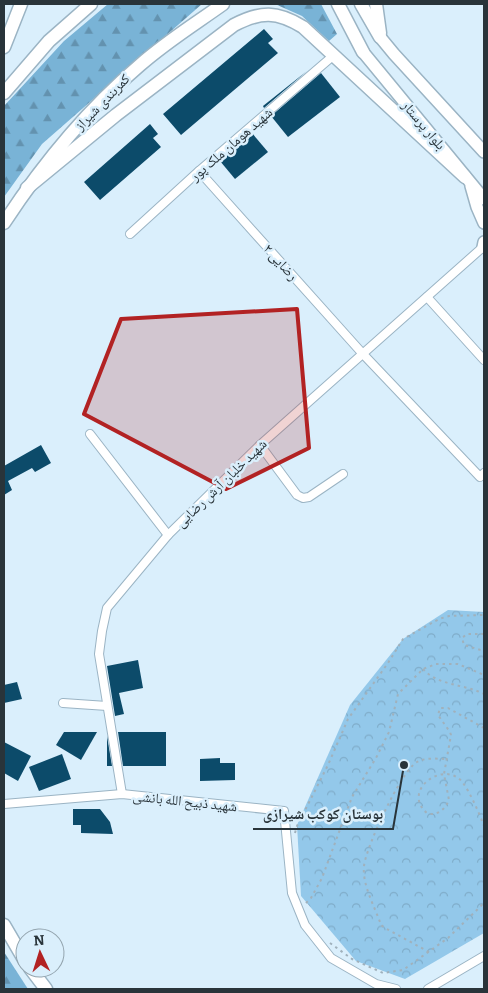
<svg xmlns="http://www.w3.org/2000/svg" width="488" height="993" font-family="Bitter,'Noto Naskh Arabic',serif">
<style>
.forest{fill:url(#forest-firs)}
.park{fill:url(#park-crowns)}
.building{fill:#0c4b6a}
.lines{fill:none;stroke-linecap:round;stroke-linejoin:round}
.minor-casing{stroke:#9bb4c4;stroke-width:10}
.primary-casing{stroke:#9bb4c4;stroke-width:14}
.trunk-casing{stroke:#9bb4c4;stroke-width:15}
.path{stroke:#a0b1bc;stroke-width:2;stroke-dasharray:2.5 4;stroke-linecap:butt}
.minor{stroke:#fff;stroke-width:8}
.primary{stroke:#fff;stroke-width:11}
.trunk{stroke:#fff;stroke-width:12}
.marked{fill:#b22223;fill-opacity:0.2;stroke:#b22223;stroke-width:4;stroke-linejoin:round}
.labels{text-anchor:middle;stroke-width:5;stroke-linejoin:round;paint-order:stroke}
.street-label{font-size:14px;fill:#29343a;stroke:#daeffc}
.leader{fill:none;stroke:#29343a;stroke-width:2}
.callout-dot{fill:#29343a;stroke:#daeffc;stroke-width:2}
.callout-label{font-size:15px;text-anchor:middle;font-weight:bold;fill:#29343a;stroke:#daeffc;stroke-width:5;stroke-linejoin:round;paint-order:stroke}
</style>
<defs>
<pattern id="forest-firs" width="22" height="20" patternUnits="userSpaceOnUse" patternTransform="scale(1.25)"><rect width="22" height="20" fill="#79b3d6"/><path d="M5 1l3.5 6h-7zM16 11l3.5 6h-7z" fill="#6392af"/></pattern>
<pattern id="park-crowns" width="20" height="18" patternUnits="userSpaceOnUse" patternTransform="scale(1.25)"><rect width="20" height="18" fill="#93c8ea"/><path d="M2 6a3 3 0 1 1 6 0M12 15a3 3 0 1 1 6 0" fill="none" stroke="#7facc9"/></pattern>
</defs>
<rect width="100%" height="100%" fill="#daeffc"/>
<g class="forest">
<polygon points="108,4 202,4 42,144 4,197 4,106 64,41"/>
<polygon points="275,4 321,4 337,34 329,41 302,16"/>
<polygon points="4,952 28,989 4,989"/>
</g>
<polygon class="park" points="448,610 484,612 484,933 405,979 356,961 301,896 297,825 350,705 403,639"/>
<g class="building">
<polygon points="264,29 273,39 268,43 278,53 181,135 163,114"/>
<polygon points="307,71 264,108 263,106"/>
<polygon points="321,73 340,97 288,137 271,116"/>
<polygon points="150,124 158,134 153,138 161,147 100,200 84,182"/>
<polygon points="252,133 268,152 235,179 220,161"/>
<polygon points="41,445 51,463 35,472 32,468 8,481 12,490 4,495 4,466"/>
<polygon points="138,660 143,688 119,693 124,714 115,716 107,666"/>
<polygon points="17,682 22,699 4,703 4,685"/>
<polygon points="64,732 97,732 81,760 56,745"/>
<polygon points="118,732 166,732 166,766 123,766"/>
<polygon points="107,736 112,766 107,766"/>
<polygon points="4,742 31,756 18,781 4,773"/>
<polygon points="62,754 71,779 39,791 29,767"/>
<polygon points="220,758 220,763 235,763 235,780 200,781 200,759"/>
<polygon points="73,809 100,809 110,822 113,834 81,833 81,825 73,825"/>
</g>
<g class="lines">
<defs>
<g id="minor">
<polyline points="199,171 362,353 480,477 484,473"/>
<polyline points="130,234 199,171 334,55"/>
<polyline points="427,297 484,360"/>
<polyline points="90,434 168,535"/>
<polyline points="260,445 297,495 303,498 309,497 343,474"/>
<polyline points="63,703 107,706"/>
<polyline points="122,794 99,654 102,631 107,608 168,535 260,445 483,247"/>
<polyline points="4,804 122,794 284,811 292,893 305,925 331,958 376,984 396,989"/>
<polyline points="428,989 484,956"/>
</g>
<g id="primary">
<polyline points="380,37 394,54 484,152"/>
<polyline points="363,52 484,199"/>
<polyline points="471,186 477,207 484,223"/>
<polyline points="483,247 484,242"/>
</g>
<g id="trunk">
<polyline points="338,4 363,52"/>
<polyline points="361,4 380,37"/>
<polyline points="376,4 380,33"/>
<polyline points="4,47 21,4"/>
<polyline points="4,93 49,41 91,4"/>
<path d="M27,188L116,115L234,25C261,11 277,11 303,27L465,177"/>
<path d="M4,223C42,165 87,110 140,65C166,42 195,24 223,4"/>
<polyline points="4,925 25,961"/>
<polyline points="30,968 46,989"/>
</g>
</defs>
<use href="#minor" class="minor-casing"/>
<use href="#primary" class="primary-casing"/>
<use href="#trunk" class="trunk-casing"/>
<g class="path">
<polyline points="484,634 467,634 462,638 464,645 484,651"/>
<path d="M423,669C438,686 465,684 484,694"/>
<path d="M484,728L448,708H440L438,715L450,732L451,735L444,774L449,800C445,809 439,815 428,814C399,791 445,758 463,783C471,794 479,813 484,826"/>
<polyline points="295,833 297,826 328,765 348,719 388,663 403,639 439,619 449,616 484,615"/>
<polyline points="306,903 311,898 322,878 352,797 376,758 389,732 398,694 423,669 436,664 458,664 484,675"/>
<polyline points="330,943 352,959 383,973 403,970 448,938 484,903"/>
<path d="M429,952L385,928L381,925C375,907 362,885 364,866C366,847 401,771 417,762C426,757 438,759 447,759"/>
</g>
<use href="#minor" class="minor"/>
<use href="#primary" class="primary"/>
<use href="#trunk" class="trunk"/>
</g>
<path class="marked" d="M297,309L309,448L226,489L84,414L121,319Z"/>
<g class="labels">
<g class="street-label">
<text transform="translate(102 102) rotate(-46)" y="5">کمربندی شیراز</text>
<text transform="translate(424 125) rotate(50)" y="5">بلوار پرستار</text>
<text transform="translate(231 144) rotate(-41)" y="5">شهید هومان ملک پور</text>
<text transform="translate(281 262) rotate(48)" y="5">رضایی ۲</text>
<text transform="translate(221 483) rotate(-44)" y="5">شهید خلبان آرش رضایی</text>
<text transform="translate(185 801) rotate(6)" y="5">شهید ذبیح الله بانشی</text>
</g>
</g>
<path class="leader" d="M404 765L393 829H253"/>
<circle class="callout-dot" cx="404" cy="765" r="5"/>
<g class="callout-label">
<text x="323" y="819">بوستان کوکب شیرازی</text>
</g>
<rect width="488" height="993" fill="none" stroke="#29343a" stroke-width="10"/>
<g transform="translate(40 953) rotate(356)"><circle r="24" fill="#daeffc" stroke="#93a4ae"/>
<path d="M0-4L9 19L0 12L-9 19Z" fill="#b22223"/>
<text y="-8" font-size="14" font-weight="bold" text-anchor="middle" fill="#29343a">N</text>
</g>
</svg>
